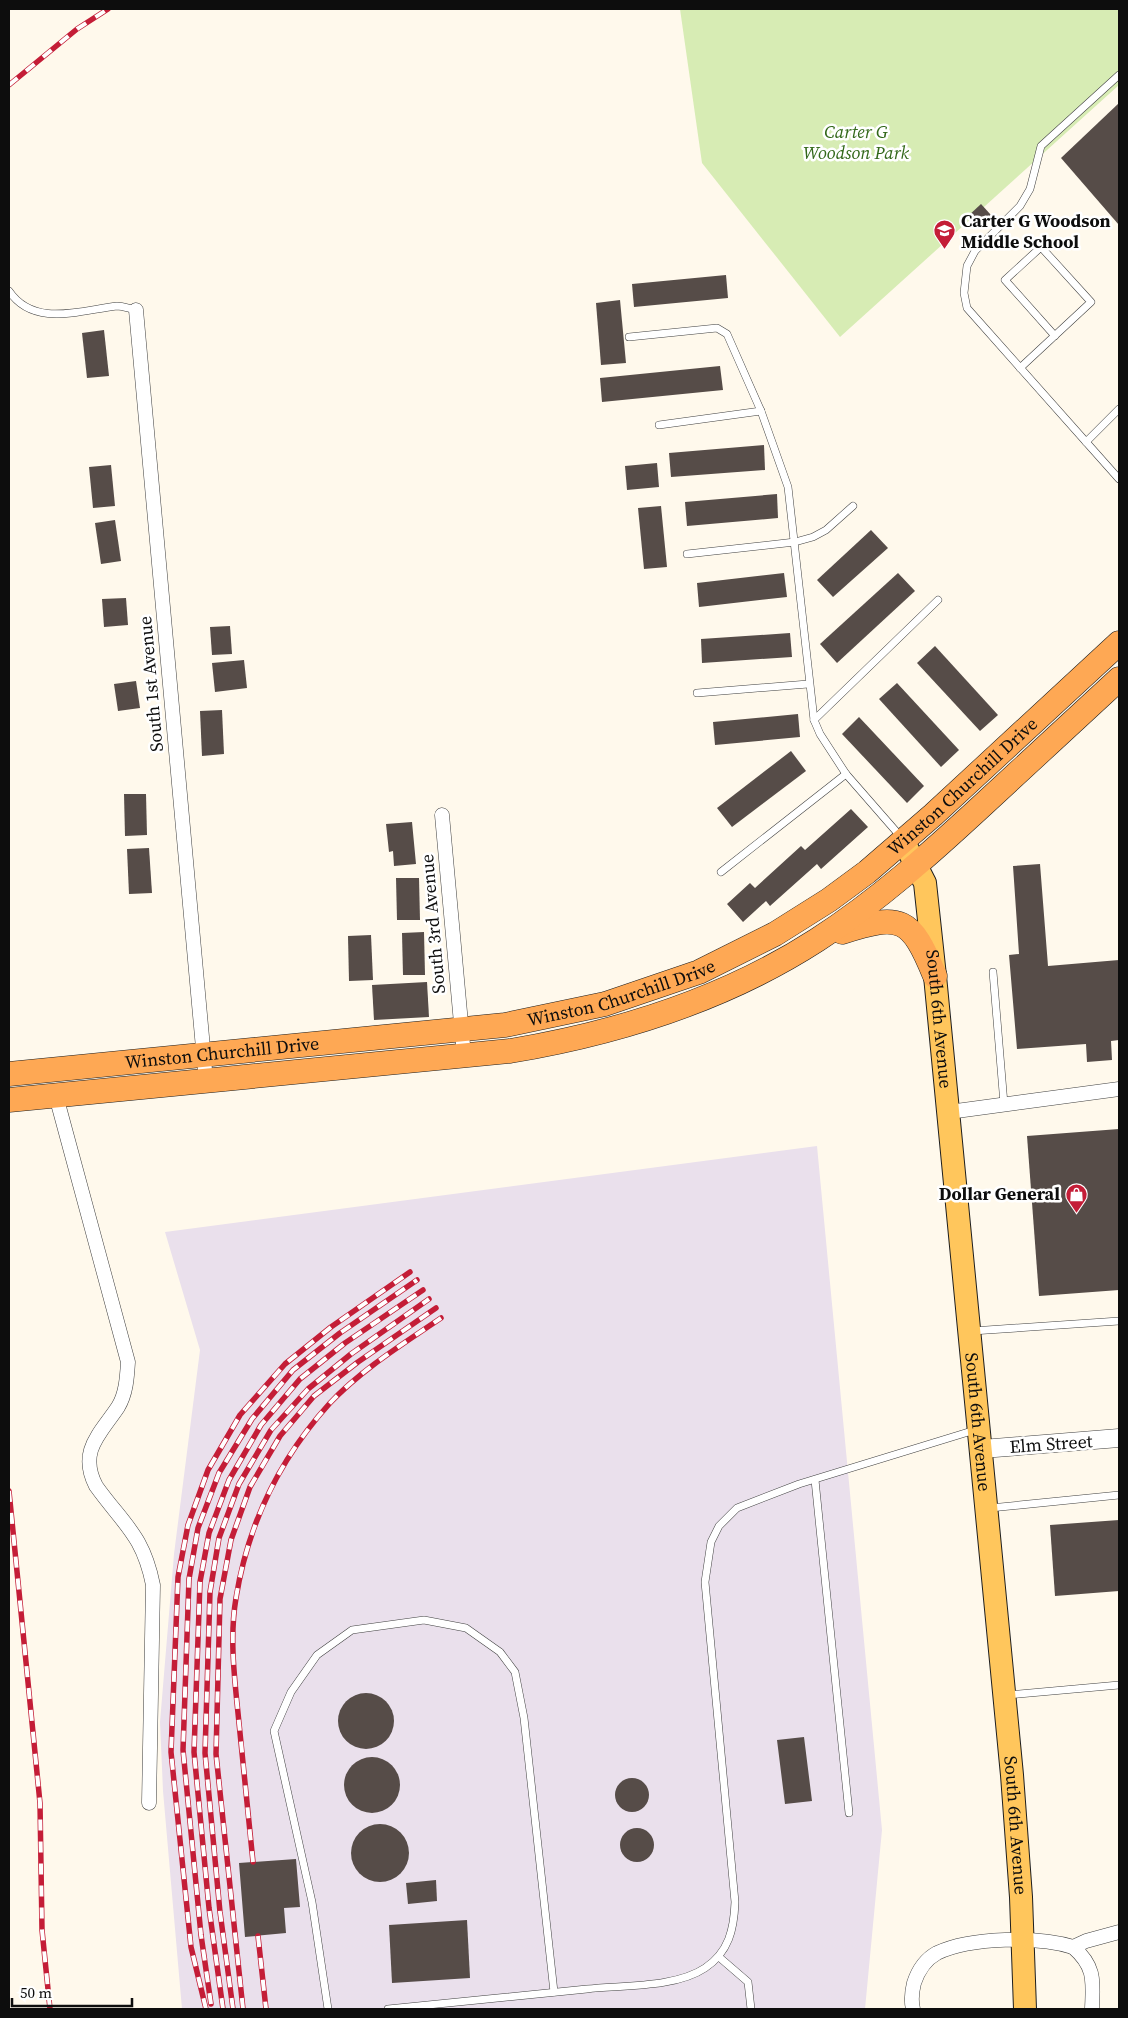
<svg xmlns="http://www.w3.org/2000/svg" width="1128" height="2018" font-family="'Source Serif 4',serif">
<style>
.industrial{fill:#eae0ec}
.green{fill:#d7ecb4}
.building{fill:#564c48}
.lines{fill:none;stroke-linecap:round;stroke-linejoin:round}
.service-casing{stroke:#404040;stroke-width:8}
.minor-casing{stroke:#404040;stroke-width:15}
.tertiary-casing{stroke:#404040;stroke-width:19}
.primary-casing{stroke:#1e1e1e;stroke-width:24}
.trunk-casing{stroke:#1e1e1e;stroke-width:25}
.service{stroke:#fff;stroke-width:7}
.minor{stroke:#fff;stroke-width:14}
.tertiary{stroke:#fff;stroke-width:18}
.primary{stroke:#ffc65c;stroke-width:22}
.trunk{stroke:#fea854;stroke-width:24}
.rail-casing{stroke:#c41d37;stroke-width:5.5}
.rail{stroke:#fff;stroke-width:4;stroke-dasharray:11;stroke-linecap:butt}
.labels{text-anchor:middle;stroke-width:5;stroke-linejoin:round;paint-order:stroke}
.park-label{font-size:18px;font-style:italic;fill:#326819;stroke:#fff}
.poi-label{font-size:18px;font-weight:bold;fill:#0d0d0d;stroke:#fff;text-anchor:start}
.street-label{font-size:18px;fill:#0d0d0d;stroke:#fff}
</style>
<rect width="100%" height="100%" fill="#fff9ec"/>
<polygon class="industrial" points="817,1146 882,1830 865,2009 182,2009 163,1791 160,1722 174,1554 200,1350 165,1232"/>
<polygon class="green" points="680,9 1119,9 1119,85 840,337 702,163"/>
<g class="building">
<polygon points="1119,103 1119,225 1061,158"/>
<polygon points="981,204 991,215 977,228 967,217"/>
<polygon points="726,275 728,298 634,307 632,284"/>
<polygon points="620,300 626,363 601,365 596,303"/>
<polygon points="104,330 109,376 87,378 82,333"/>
<polygon points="720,366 723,390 602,402 600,378"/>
<polygon points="764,445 765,470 671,477 669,453"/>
<polygon points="657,463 659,487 627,490 625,466"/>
<polygon points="111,465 115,506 93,508 89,467"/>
<polygon points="777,494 778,518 687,526 685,502"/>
<polygon points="661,506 667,567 644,569 638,508"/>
<polygon points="115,520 121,561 101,564 95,523"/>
<polygon points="871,530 888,548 833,597 817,580"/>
<polygon points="784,573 787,597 699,607 697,583"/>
<polygon points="898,573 915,591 837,663 820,644"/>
<polygon points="126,598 128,625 104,627 102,599"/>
<polygon points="230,626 232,654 212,655 210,627"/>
<polygon points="790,633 792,657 702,663 701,639"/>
<polygon points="935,646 998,715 980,731 917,663"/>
<polygon points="244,660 247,688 215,692 212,663"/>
<polygon points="136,681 140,708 118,711 114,684"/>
<polygon points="897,683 959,750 941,767 879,699"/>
<polygon points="222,710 224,754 202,756 200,711"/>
<polygon points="798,714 800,737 715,745 713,722"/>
<polygon points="859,717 924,786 907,803 842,734"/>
<polygon points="791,751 806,771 732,827 717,808"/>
<polygon points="124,794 146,794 147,835 125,836"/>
<polygon points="851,809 868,827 821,869 817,864 770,906 766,901 743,922 727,904 750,883 755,888 801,846 805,850"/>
<polygon points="412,822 416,864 394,866 393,851 389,852 386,824"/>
<polygon points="149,848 152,893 129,894 127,849"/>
<polygon points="1040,864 1048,966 1119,960 1119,1040 1111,1041 1112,1060 1087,1062 1086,1044 1017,1049 1009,955 1019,954 1013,866"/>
<polygon points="396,878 419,878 420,920 397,920"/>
<polygon points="424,932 425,975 403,975 402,933"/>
<polygon points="371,935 373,980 349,981 348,936"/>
<polygon points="427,982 429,1017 374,1020 372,985"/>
<polygon points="1119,1129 1119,1290 1039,1296 1027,1136"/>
<polygon points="1119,1520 1119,1591 1055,1596 1050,1525"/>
<circle cx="366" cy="1721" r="28"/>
<polygon points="804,1737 812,1801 785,1804 777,1740"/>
<circle cx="372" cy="1785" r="28"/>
<circle cx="632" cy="1795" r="17"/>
<circle cx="380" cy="1853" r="29"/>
<circle cx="637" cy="1845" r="17"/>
<polygon points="296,1859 300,1907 284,1908 286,1933 245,1937 239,1863"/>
<polygon points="436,1880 437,1901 408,1904 406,1883"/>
<polygon points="467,1920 470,1978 392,1983 389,1925"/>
</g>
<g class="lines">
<defs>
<g id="service">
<polyline points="1119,75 1041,146 1030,189 1020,206 975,251 967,266 964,293 967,308 1119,479"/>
<path d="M9,291C34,328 81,310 117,306C123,306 130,309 136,310"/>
<polyline points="629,337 717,328 727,334 761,411 788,487 814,720 820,734 846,774 901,837"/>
<polyline points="1020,368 1091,302 1041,247 1005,280 1055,336"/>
<polyline points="659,425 761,411"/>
<polyline points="1086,442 1119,409"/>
<polyline points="687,554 795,542 813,537 826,530 853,506"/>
<polyline points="697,693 808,684"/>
<polyline points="814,720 938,600"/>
<polyline points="721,872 846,774"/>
<polyline points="993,972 1004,1104"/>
<polyline points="972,1331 1119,1321"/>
<polyline points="815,1480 849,1813"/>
<polyline points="990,1508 1119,1495"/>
<polyline points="1008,1695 1119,1685"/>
<polyline points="719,1957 748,1982 751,2009"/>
<polyline points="328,2009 312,1902 274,1731 291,1692 317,1655 352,1630 424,1620 466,1628 500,1652 515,1672 524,1718 554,1992"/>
<path d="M388,2009C454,2002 521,1996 587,1989C623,1985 675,1988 705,1968C729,1952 734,1929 735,1902L705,1582L711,1542L719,1526L737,1508L799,1484L975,1430"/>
</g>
<g id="minor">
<polyline points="136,310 206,1081"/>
<polyline points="442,815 464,1056"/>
<path d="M56,1096L128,1362C127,1378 126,1394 118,1407C100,1434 78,1451 96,1486C124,1525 143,1535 153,1585L149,1803"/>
<polyline points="949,1112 1119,1089"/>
<path d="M1073,1947C1096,1967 1093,1982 1092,2009"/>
<path d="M913,2009C911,2001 912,1991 914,1983C918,1971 926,1959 937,1953C971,1937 1039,1936 1073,1947L1086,1941L1119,1932"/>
</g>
<polyline id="tertiary" points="982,1449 1119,1438"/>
<g id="primary">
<path id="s1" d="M903,840L925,883L935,976L1012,1775L1021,1897L1025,2009"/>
</g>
<g id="trunk">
<path d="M842,932C901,913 911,917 935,976"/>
<path id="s2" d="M9,1074L505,1025L605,1004L699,972L775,934L829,900L867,872L933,815L1119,643"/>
<path d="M9,1100L510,1051C618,1033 724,1000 817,940C879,900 932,852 986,802C1030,761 1075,720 1119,679"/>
</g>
</defs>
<use href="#service" class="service-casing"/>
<use href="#minor" class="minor-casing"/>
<use href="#tertiary" class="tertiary-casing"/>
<use href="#primary" class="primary-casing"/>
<use href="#trunk" class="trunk-casing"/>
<use href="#service" class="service"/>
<use href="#minor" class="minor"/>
<use href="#tertiary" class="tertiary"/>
<use href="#primary" class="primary"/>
<use href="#trunk" class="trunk"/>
<defs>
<g id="rail">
<polyline points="9,85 77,29 108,9"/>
<polyline points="9,1491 40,1803 42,1930 50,2009"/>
<path d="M253,1862C248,1816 244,1769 239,1723C235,1682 229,1639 236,1598C248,1524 280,1458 330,1403C362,1369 403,1344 441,1318"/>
<polyline points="258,1936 266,2009"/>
<polyline points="211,2004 201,1935 183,1750 189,1579 198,1528 219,1473 252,1419 293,1370 340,1333 417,1280"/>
<polyline points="206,2009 191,1947 171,1752 178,1577 188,1525 208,1470 240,1415 285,1364 331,1327 410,1272"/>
<polyline points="223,2009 209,1908 194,1752 200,1582 209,1533 229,1480 261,1425 300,1379 345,1343 423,1290"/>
<polyline points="233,2009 220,1912 205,1753 210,1592 219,1538 239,1484 271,1430 308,1389 351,1354 429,1299"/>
<polyline points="243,2009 216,1754 220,1599 231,1540 250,1487 280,1436 314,1396 358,1362 436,1308"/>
</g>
</defs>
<use href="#rail" class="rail-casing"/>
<use href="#rail" class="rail"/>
</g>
<defs>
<symbol id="school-pin" viewBox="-11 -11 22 30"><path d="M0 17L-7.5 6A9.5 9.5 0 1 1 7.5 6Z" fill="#c41d37" stroke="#fff"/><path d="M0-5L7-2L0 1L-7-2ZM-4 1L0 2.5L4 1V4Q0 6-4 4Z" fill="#fff"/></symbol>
<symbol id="shop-pin" viewBox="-11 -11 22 30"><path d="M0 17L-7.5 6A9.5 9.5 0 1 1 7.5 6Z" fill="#c41d37" stroke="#fff"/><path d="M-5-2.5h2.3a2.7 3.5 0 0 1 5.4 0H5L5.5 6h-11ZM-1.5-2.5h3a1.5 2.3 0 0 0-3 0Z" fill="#fff"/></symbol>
</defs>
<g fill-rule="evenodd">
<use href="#school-pin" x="932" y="218" width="25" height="34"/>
<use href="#shop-pin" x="1064" y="1182" width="25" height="34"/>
</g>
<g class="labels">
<g class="park-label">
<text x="856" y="138">Carter G<tspan x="856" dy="21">Woodson Park</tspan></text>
</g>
<g class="poi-label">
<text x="961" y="227">Carter G Woodson<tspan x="961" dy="21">Middle School</tspan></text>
<text x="1060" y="1200" text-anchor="end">Dollar General</text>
</g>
<g class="street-label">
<text transform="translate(151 684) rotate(-95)" y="6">South 1st Avenue</text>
<text dy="6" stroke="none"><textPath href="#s2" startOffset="1024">Winston Churchill Drive</textPath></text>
<text transform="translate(433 924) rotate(-95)" y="6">South 3rd Avenue</text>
<text dy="6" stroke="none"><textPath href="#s2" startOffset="619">Winston Churchill Drive</textPath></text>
<text dy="6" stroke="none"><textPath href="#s1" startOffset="185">South 6th Avenue</textPath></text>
<text dy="6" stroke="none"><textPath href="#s2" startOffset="214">Winston Churchill Drive</textPath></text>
<text dy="6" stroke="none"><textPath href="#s1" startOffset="590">South 6th Avenue</textPath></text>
<text transform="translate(1051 1444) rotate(-4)" y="6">Elm Street</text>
<text dy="6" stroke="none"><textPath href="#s1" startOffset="995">South 6th Avenue</textPath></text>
</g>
</g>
<rect width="1128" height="2018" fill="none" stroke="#0d0d0d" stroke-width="20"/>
<path d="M12 1998v8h120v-8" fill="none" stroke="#0d0d0d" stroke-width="2.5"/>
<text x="20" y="1998" font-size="15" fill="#0d0d0d" stroke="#ffffff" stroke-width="4" paint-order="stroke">50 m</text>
</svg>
